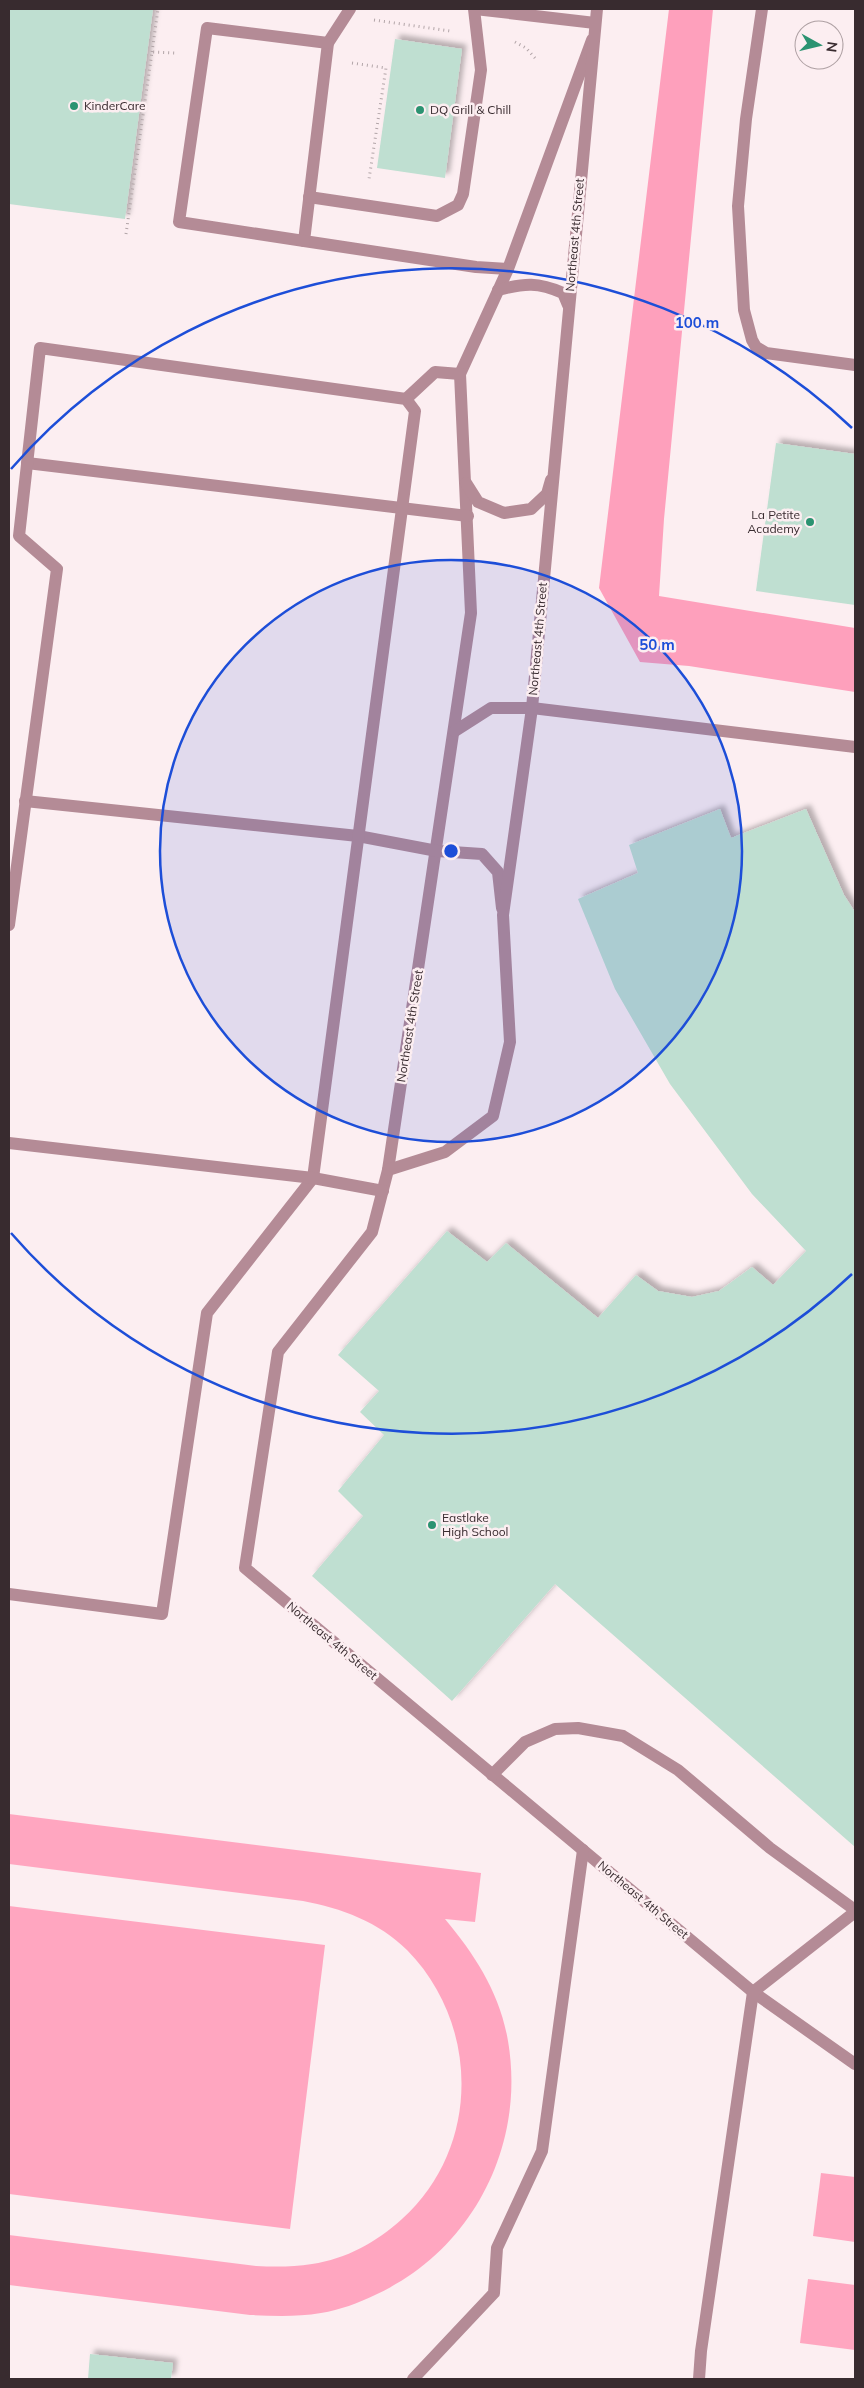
<svg xmlns="http://www.w3.org/2000/svg" width="864" height="2388" font-family="Mulish,sans-serif">
<style>
.green{fill:#ffa6c0}
.forest{fill:#fea0bc}
.building{fill:#bfdfd1;filter:url(#shadow)}
.lines{fill:none;stroke-linecap:round;stroke-linejoin:round}
.path{stroke:#b2a5a8;stroke-width:3;stroke-dasharray:1 4;stroke-linecap:butt}
.lane{stroke:#b48b96;stroke-width:12}
.street{stroke:#b48b96;stroke-width:12}
.ring{fill:none;stroke:#1d4ed8;stroke-width:2.5}
.poi-dot{fill:#2b9371;stroke:#fceef1;stroke-width:2}
.labels{text-anchor:middle;stroke-width:5;stroke-linejoin:round;paint-order:stroke}
.poi-label{font-size:12px;fill:#382b2f;stroke:#fceef1;text-anchor:start}
.street-label{font-size:12px;fill:#382b2f;stroke:#fceef1}
.centre{fill:#1d4ed8;stroke:#fceef1;stroke-width:2.5}
.ring-label{font-size:15px;text-anchor:middle;font-weight:bold;fill:#1d4ed8;stroke:#fceef1;stroke-width:5;stroke-linejoin:round;paint-order:stroke}
</style>
<defs>
<filter id="shadow"><feDropShadow dx="4.5" dy="-4.5" stdDeviation="2.5" flood-color="#0004"/></filter>
</defs>
<rect width="100%" height="100%" fill="#fceef1"/>
<g class="green">
<path d="M9,1814L481,1873L475,1922L445,1919C475,1955 500,1993 508,2041C526,2146 472,2251 375,2295C358,2303 340,2310 321,2313C297,2317 274,2316 250,2315L9,2285V2235L256,2266C275,2267 293,2267 312,2264C346,2259 377,2242 402,2219C481,2148 480,2024 407,1950C379,1922 341,1908 303,1901L9,1864Z"/>
<polygon points="9,1906 325,1945 290,2229 9,2194"/>
<polygon points="821,2173 855,2177 855,2242 813,2236"/>
<polygon points="808,2279 855,2285 855,2350 800,2343"/>
</g>
<polygon class="forest" points="669,9 713,9 664,519 659,596 855,628 855,692 689,666 640,662 599,588"/>
<g class="building">
<polygon points="9,9 153,9 125,219 9,204"/>
<polygon points="395,39 462,49 445,178 377,168"/>
<polygon points="776,443 855,454 855,605 756,591"/>
<polygon points="720,809 731,838 806,809 844,895 855,912 855,1847 555,1584 452,1701 312,1576 363,1516 338,1491 384,1435 360,1412 379,1391 338,1355 447,1231 487,1262 506,1243 598,1318 636,1275 658,1291 692,1297 719,1291 752,1267 773,1285 806,1251 752,1194 670,1084 615,989 578,899 638,873 629,845"/>
<polygon points="90,2354 173,2363 171,2379 88,2379"/>
</g>
<g class="lines">
<g class="path">
<polyline points="374,20 450,31"/>
<polyline points="515,42 526,48 535,58"/>
<polyline points="152,52 158,9"/>
<polyline points="352,63 386,68 369,179"/>
<polyline points="126,234 152,52 176,53"/>
</g>
<g class="lane">
<polyline points="350,9 328,43 304,241 476,267 508,269"/>
<polyline points="475,9 595,23"/>
<polyline points="762,9 746,119 738,206 744,310 752,340 756,347 766,353 855,365"/>
<polyline points="592,40 508,269 460,374 471,613 388,1170 372,1232 278,1352 245,1568 753,1992 855,2064"/>
<polyline points="309,197 437,216 458,205 463,194 481,70 474,9"/>
<polyline points="304,241 179,222 207,28 328,43"/>
<path d="M498,290C525,283 538,282 563,293L568,305"/>
<polyline points="406,399 435,372 460,374"/>
<polyline points="27,463 468,516"/>
<polyline points="466,483 478,502 504,513 531,509 547,494 551,480"/>
<polyline points="455,731 491,708 532,708 855,747"/>
<polyline points="25,801 358,836 437,851 482,854 498,872 502,908"/>
<polyline points="9,925 57,569 19,536 40,348 406,399 415,411 313,1178 207,1313 162,1614 9,1594"/>
<polyline points="9,1143 313,1178 383,1191"/>
<polyline points="492,1775 525,1742 555,1729 578,1728 623,1736 678,1770 770,1848 855,1910"/>
<polyline points="413,2379 494,2293 497,2248 542,2151 583,1850"/>
<polyline points="699,2379 701,2351 753,1992 855,1912"/>
</g>
<polyline class="street" points="388,1170 445,1152 493,1116 510,1042 503,915 532,708 597,9"/>
</g>
<circle cx="451" cy="851" r="291" fill="#1d4ed8" fill-opacity=".12"/>
<g class="ring">
<circle cx="451" cy="851" r="291"/>
<path d="M852 1274A583 583 0 0 1 11 1233M11 469A583 583 0 0 1 852 428"/>
</g>
<g class="poi-dot">
<circle cx="74" cy="106" r="5"/>
<circle cx="420" cy="110" r="5"/>
<circle cx="810" cy="522" r="5"/>
<circle cx="432" cy="1525" r="5"/>
</g>
<g class="labels">
<g class="poi-label">
<text x="84" y="110">KinderCare</text>
<text x="430" y="114">DQ Grill &amp; Chill</text>
<text x="800" y="519" text-anchor="end">La Petite<tspan x="800" dy="14">Academy</tspan></text>
<text x="442" y="1522">Eastlake<tspan x="442" dy="14">High School</tspan></text>
</g>
<g class="street-label">
<text transform="translate(575 235) rotate(-85)" y="4">Northeast 4th Street</text>
<text transform="translate(538 639) rotate(-85)" y="4">Northeast 4th Street</text>
<text transform="translate(410 1026) rotate(-81)" y="4">Northeast 4th Street</text>
<text transform="translate(332 1641) rotate(40)" y="4">Northeast 4th Street</text>
<text transform="translate(643 1900) rotate(40)" y="4">Northeast 4th Street</text>
</g>
</g>
<circle cx="451" cy="851" r="8" class="centre"/>
<g class="ring-label">
<text x="697" y="328">100 m</text>
<text x="657" y="650">50 m</text>
</g>
<rect width="864" height="2388" fill="none" stroke="#382b2f" stroke-width="20"/>
<g transform="translate(819 45) rotate(98)"><circle r="24" fill="#fceef1" stroke="#aea0a3"/>
<path d="M0-4L9 19L0 12L-9 19Z" fill="#2b9371"/>
<text y="-8" font-size="14" font-weight="bold" text-anchor="middle" fill="#382b2f">N</text>
</g>
</svg>
